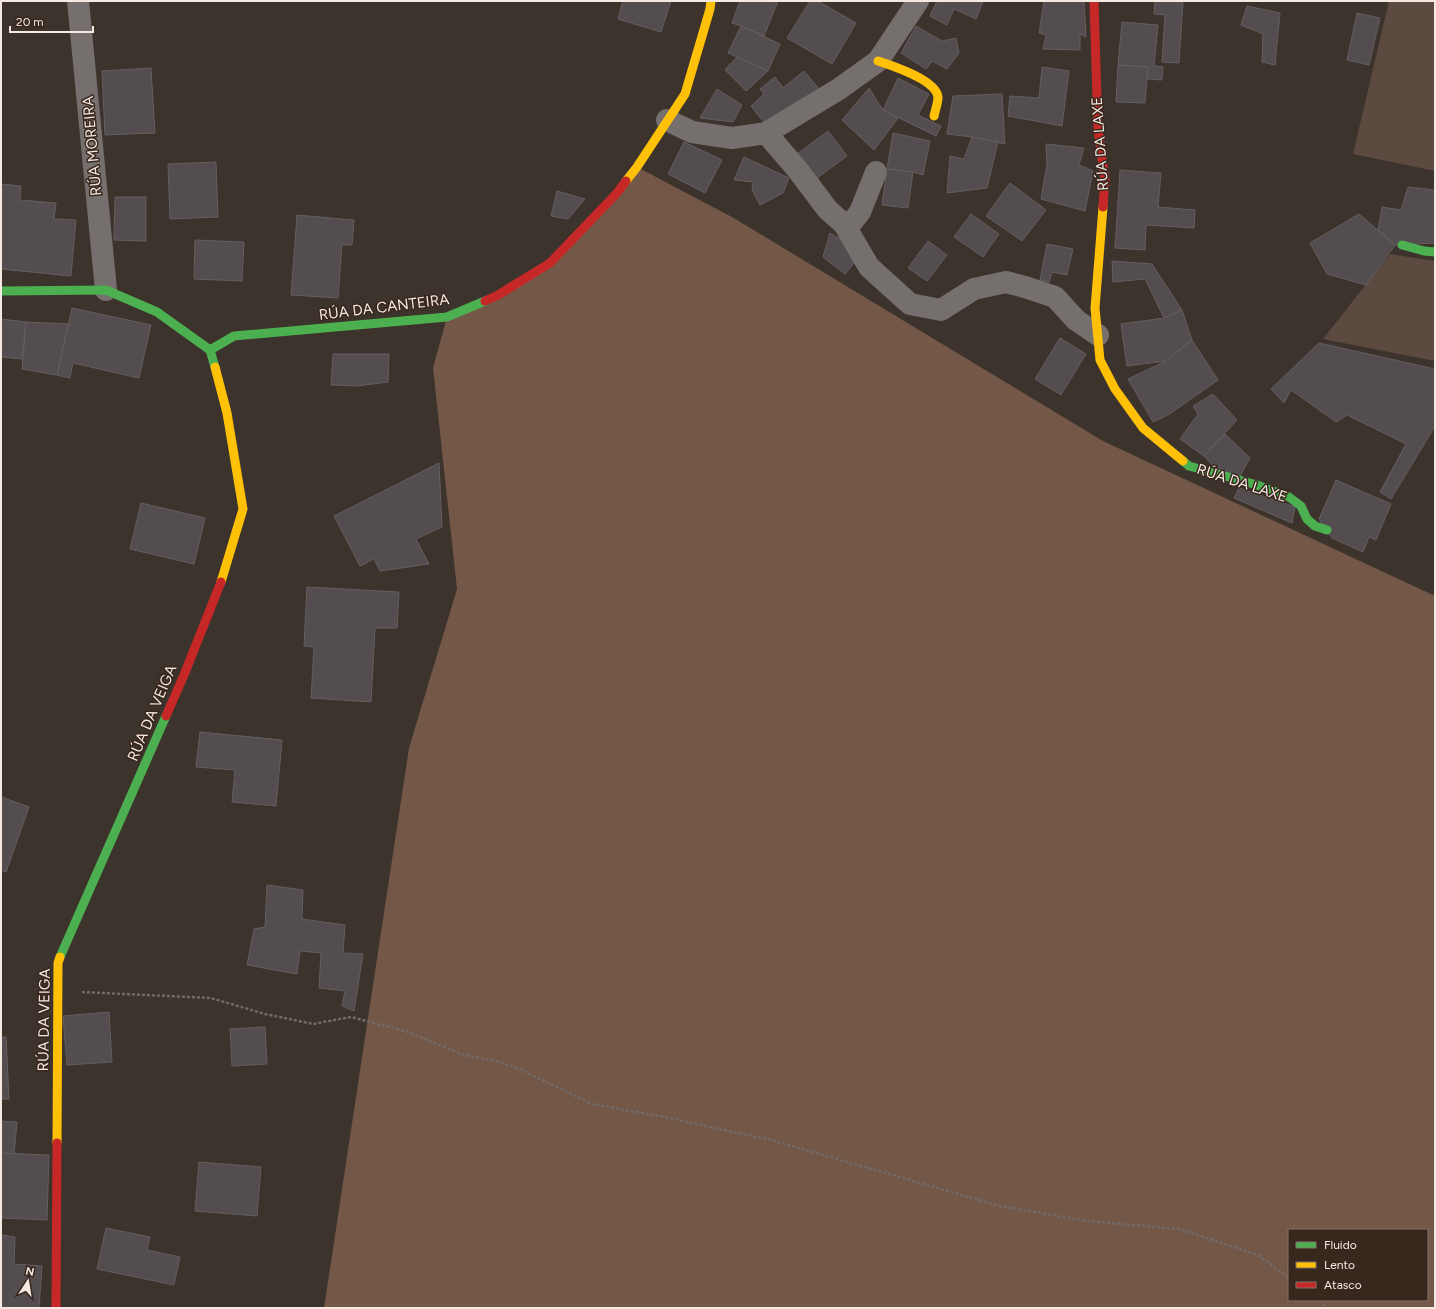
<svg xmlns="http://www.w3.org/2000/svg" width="1436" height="1309" font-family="Figtree,sans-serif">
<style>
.green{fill:#5c4a40}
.forest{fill:#735747;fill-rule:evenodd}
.building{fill:#534d50;stroke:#645e60}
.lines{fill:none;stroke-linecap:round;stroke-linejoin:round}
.path{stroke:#716a68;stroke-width:2.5;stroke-dasharray:3 2;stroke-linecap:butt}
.street{stroke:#756f6e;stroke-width:22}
.fast{stroke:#4caf50;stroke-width:9}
.slow{stroke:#ffc107;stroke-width:9}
.jam{stroke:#c62828;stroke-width:9}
.labels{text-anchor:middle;stroke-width:3;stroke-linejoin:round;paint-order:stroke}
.street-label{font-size:15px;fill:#f5e9e2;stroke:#38271d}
</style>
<rect width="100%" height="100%" fill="#3d332d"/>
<g class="green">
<polygon points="1389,1 1435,1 1435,171 1353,154"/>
<polygon points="1390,254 1435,261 1435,361 1323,339"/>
</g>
<path class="forest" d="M637,167L732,217L1103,441L1435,596V1308H324L409,748L457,589L433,368L447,317L550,263ZM1289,1230H1427V1300H1289Z"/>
<g class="building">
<polygon points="623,1 671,1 661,32 618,19"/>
<polygon points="740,1 778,1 764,36 741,26 732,23"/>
<polygon points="810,1 818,1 856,23 832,64 787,38"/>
<polygon points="937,1 983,1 976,19 954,9 947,25 930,16"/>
<polygon points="1044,1 1084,1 1086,37 1080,34 1080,50 1043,49 1046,35 1039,33"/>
<polygon points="1155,1 1183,2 1179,63 1162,62 1165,15 1154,14"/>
<polygon points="1247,6 1280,13 1275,65 1262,62 1263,34 1241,25"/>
<polygon points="1357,13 1380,18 1369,65 1347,60"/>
<polygon points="1122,22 1158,25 1154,66 1163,67 1162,80 1147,79 1148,67 1118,65"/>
<polygon points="741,26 780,44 768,71 728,53"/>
<polygon points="916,26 942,41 956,38 959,53 947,69 932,61 926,69 901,53"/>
<polygon points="737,57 768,71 746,91 725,70"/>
<polygon points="1118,65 1148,67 1145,103 1116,102"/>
<polygon points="1042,67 1069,71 1062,126 1008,116 1010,96 1039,98"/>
<polygon points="151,68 155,133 105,135 102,71"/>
<polygon points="804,71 819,89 768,128 751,106 764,94 760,89 775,77 783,88"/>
<polygon points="898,78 929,94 918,115 941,126 936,136 883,110"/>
<polygon points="869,88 883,110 898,118 874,150 842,120"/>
<polygon points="717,89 742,105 733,122 700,118"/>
<polygon points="1002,94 1005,144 972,137 947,134 953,96"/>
<polygon points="828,131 847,156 816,179 797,154"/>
<polygon points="893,133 930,141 923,175 913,172 887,169"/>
<polygon points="972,137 998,142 987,188 947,193 950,156 964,159"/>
<polygon points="684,142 722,160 705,193 668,174"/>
<polygon points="1046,144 1084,148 1079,165 1093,171 1085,211 1041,199 1047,164"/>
<polygon points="744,157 789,178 783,193 760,205 752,190 753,182 734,180"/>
<polygon points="216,162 218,217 170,219 168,164"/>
<polygon points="887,169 913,172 908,208 882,205"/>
<polygon points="1120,170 1161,173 1158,207 1195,210 1194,228 1146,225 1145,250 1115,248"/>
<polygon points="1010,183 1046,210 1022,241 986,216"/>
<polygon points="1,184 21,186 20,200 56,203 54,219 76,220 71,276 1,269"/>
<polygon points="1408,187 1435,190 1435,243 1395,245 1378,230 1382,207 1401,210"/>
<polygon points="557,191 585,199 568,219 551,216"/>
<polygon points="115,197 146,197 146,241 114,240"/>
<polygon points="971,214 999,234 983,257 954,237"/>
<polygon points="1359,214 1395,245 1366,285 1327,274 1310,243"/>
<polygon points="297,215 354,220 352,245 342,245 338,298 291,295"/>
<polygon points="830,233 853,247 859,257 845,274 823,257"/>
<polygon points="195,240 244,242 242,281 194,279"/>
<polygon points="928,241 947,255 927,281 908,268"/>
<polygon points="1047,244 1073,249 1067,275 1052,272 1049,282 1040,280"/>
<polygon points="1112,261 1152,264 1182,310 1164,318 1145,279 1113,282"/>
<polygon points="72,308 151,325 139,378 73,363 70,378 57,375"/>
<polygon points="1182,310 1192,340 1166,361 1127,366 1121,324 1164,318"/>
<polygon points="1,319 26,322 22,359 1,357"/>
<polygon points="26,322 68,324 57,375 22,369"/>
<polygon points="1060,338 1086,354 1061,395 1035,379"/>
<polygon points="1192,340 1218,380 1168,415 1153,422 1128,379 1166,361"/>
<polygon points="1319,343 1435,369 1435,426 1391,499 1380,492 1406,444 1347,415 1336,422 1291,390 1284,403 1271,389"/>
<polygon points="333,354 389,354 388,382 357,386 331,385"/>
<polygon points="1213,394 1237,420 1204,456 1180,439 1198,414 1193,406"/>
<polygon points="1225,434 1250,458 1240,476 1219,472 1204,456"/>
<polygon points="439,463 442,527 416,539 429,564 380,571 374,559 360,566 334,516"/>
<polygon points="1336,480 1391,504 1376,540 1369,537 1363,552 1332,538 1319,519"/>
<polygon points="1239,488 1295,507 1292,523 1234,498"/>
<polygon points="141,503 205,518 194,564 130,549"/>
<polygon points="307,587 399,592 397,628 375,628 371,702 311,698 314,647 304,646"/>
<polygon points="200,732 282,740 276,806 232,802 235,770 196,767"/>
<polygon points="1,797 29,807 6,872 1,870"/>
<polygon points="267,885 303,890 302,919 345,925 343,953 363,954 354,1011 342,1006 345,991 319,988 321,953 300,951 297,974 247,965 254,929 265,927"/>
<polygon points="109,1012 112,1062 67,1065 63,1016"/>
<polygon points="265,1027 267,1064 232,1066 230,1029"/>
<polygon points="1,1037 6,1037 9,1099 1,1099"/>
<polygon points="1,1121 17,1122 14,1154 1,1153"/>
<polygon points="1,1153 49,1155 47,1220 1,1218"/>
<polygon points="199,1162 261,1167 257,1216 195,1211"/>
<polygon points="106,1228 150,1237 147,1250 180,1257 174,1285 97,1269"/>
<polygon points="1,1235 15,1237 14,1264 42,1266 39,1308 1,1308"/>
</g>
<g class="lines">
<g class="path">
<polyline points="82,992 211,998 265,1014 313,1024 351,1017 405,1031 464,1055 500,1062 517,1068 592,1104 664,1117 771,1140 1000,1206 1087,1221 1179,1229 1258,1255 1289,1278"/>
<polyline points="1320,1300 1327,1308"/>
</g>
<g class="street">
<polyline points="78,1 106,290"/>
<polyline points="667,120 692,132 732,138 766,133 839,89 878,61 918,1"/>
<polyline points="766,133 797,169 828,210 844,224 869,267 910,304 941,310 974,289 1006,282 1025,287 1055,297 1076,320 1098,335"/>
<polyline points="844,224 852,222 860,212 876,172"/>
</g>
<g class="fast">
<polyline points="1402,245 1424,251 1435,252"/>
<polyline points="1,291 106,290 157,312 210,350 215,367"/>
<polyline points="210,350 234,336 447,317 485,301"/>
<polyline points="1183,461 1189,466 1257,485 1289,497 1301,506 1307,519 1315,526 1327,530"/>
<polyline points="60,957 166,716"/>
</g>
<g class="slow">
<path d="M878,61C893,66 936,80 938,97C938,103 935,111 934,116"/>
<polyline points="626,181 637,167 685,94 710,9 711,1"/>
<polyline points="1103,207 1095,308 1100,360 1115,389 1143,428 1183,461"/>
<polyline points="215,367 227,413 243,509 221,582"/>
<polyline points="57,1143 58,963 60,957"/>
</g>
<g class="jam">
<polyline points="1094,1 1098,129 1105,180 1103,207"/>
<polyline points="485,301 498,295 550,263 617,193 626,181"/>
<polyline points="166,716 184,675 221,582"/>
<polyline points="56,1308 57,1143"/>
</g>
</g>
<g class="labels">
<g class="street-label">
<text transform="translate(1100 144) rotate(-94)" y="5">RÚA DA LAXE</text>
<text transform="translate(92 146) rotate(-95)" y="5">RÚA MOREIRA</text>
<text transform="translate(384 307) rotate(-7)" y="5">RÚA DA CANTEIRA</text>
<text transform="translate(1242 483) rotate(18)" y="5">RÚA DA LAXE</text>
<text transform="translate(152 713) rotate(-67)" y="5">RÚA DA VEIGA</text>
<text transform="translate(44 1020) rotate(-89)" y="5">RÚA DA VEIGA</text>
</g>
</g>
<rect width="1436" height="1309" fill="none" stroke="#f5e9e2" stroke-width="4"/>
<rect x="1288" y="1229" width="140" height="72" fill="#38271d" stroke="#84756c"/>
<rect x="1296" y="1242" width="20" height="6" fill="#4caf50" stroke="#84756c"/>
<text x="1324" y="1249" font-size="12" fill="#f5e9e2">Fluido</text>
<rect x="1296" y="1262" width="20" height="6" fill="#ffc107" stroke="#84756c"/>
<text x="1324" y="1269" font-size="12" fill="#f5e9e2">Lento</text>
<rect x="1296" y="1282" width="20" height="6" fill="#c62828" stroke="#84756c"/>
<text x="1324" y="1289" font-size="12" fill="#f5e9e2">Atasco</text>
<g transform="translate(28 1281) rotate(12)" stroke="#38271d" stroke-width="3" paint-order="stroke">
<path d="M0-3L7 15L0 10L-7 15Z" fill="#f5e9e2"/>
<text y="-6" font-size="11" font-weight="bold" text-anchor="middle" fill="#f5e9e2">N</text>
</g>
<path d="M10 26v6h83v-6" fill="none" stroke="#f5e9e2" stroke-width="2"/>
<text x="16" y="26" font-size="12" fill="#f5e9e2" stroke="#38271d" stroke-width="3" paint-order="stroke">20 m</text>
</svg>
